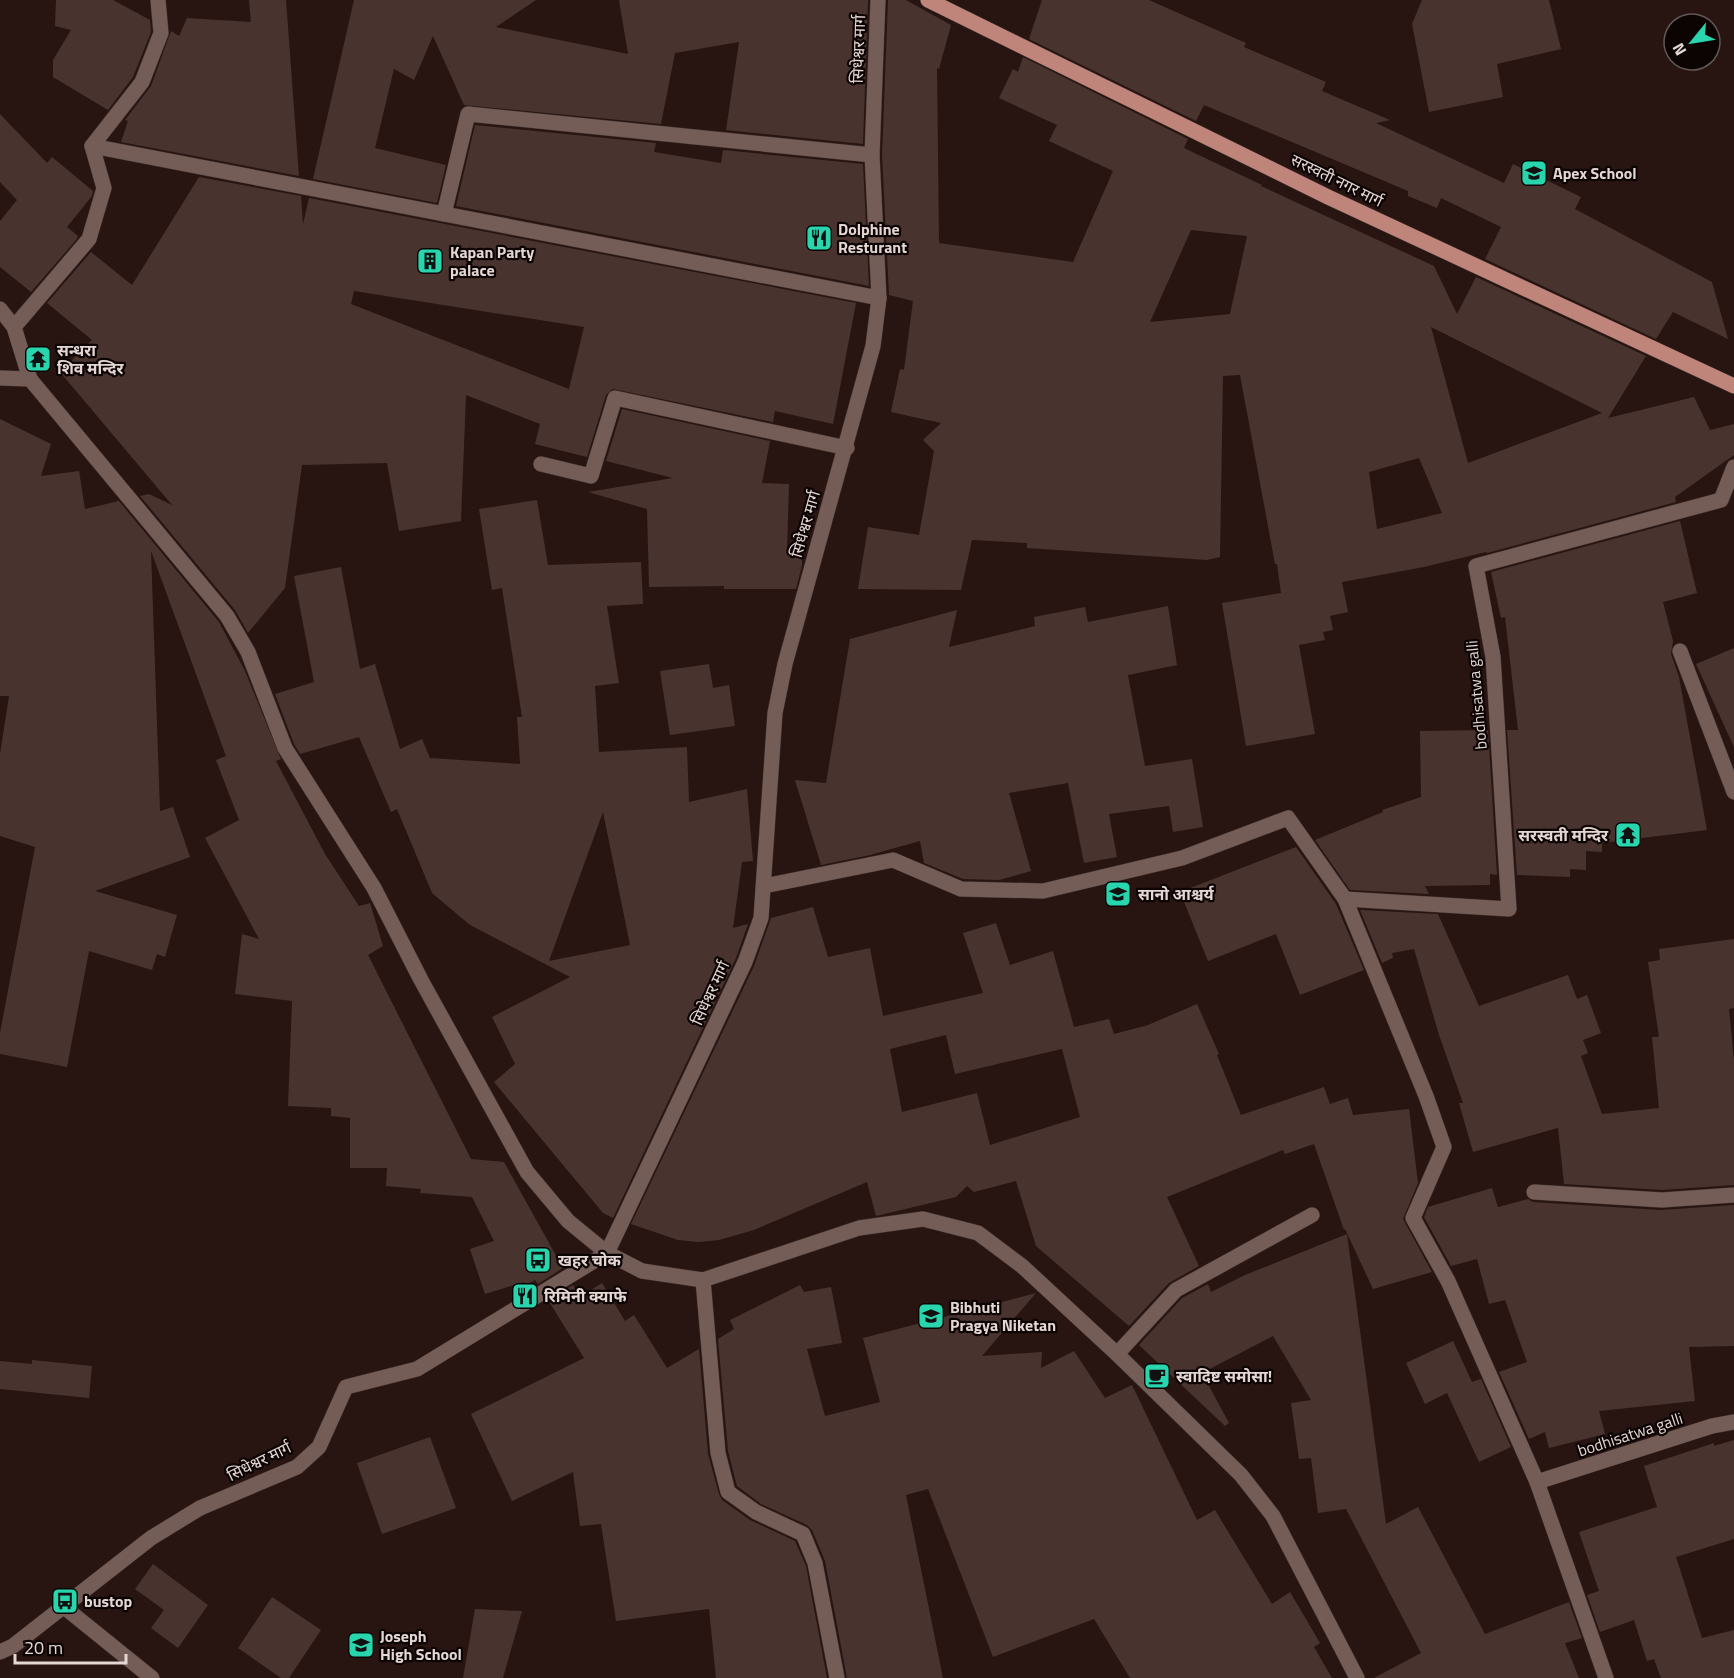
<svg xmlns="http://www.w3.org/2000/svg" width="1734" height="1678" font-family="'Titillium Web','Noto Sans Devanagari',sans-serif">
<style>
.building{fill:#49332f;fill-rule:evenodd}
.lines{fill:none;stroke-linecap:round;stroke-linejoin:round}
.minor-casing{stroke:#3f312f;stroke-width:16}
.major-casing{stroke:#3f312f;stroke-width:16}
.minor{stroke:#745c57;stroke-width:15}
.major{stroke:#bf857a;stroke-width:15}
.labels{text-anchor:middle;stroke-width:4.5;stroke-linejoin:round;paint-order:stroke}
.street-label{font-size:16px;fill:#e4d6d3;stroke:#0b0403}
.poi-label{font-size:16px;font-weight:bold;fill:#e4d6d3;stroke:#0b0403;text-anchor:start}
</style>
<rect width="100%" height="100%" fill="#281511"/>
<g class="building">
<polygon points="56,0 113,0 150,20 151,32 133,77 108,110 53,77 53,60 71,30 55,26"/>
<polygon points="249,0 286,0 299,176 121,142 128,121 125,120 151,86 171,31 179,36 187,18 251,22"/>
<polygon points="354,0 536,0 496,27 628,54 619,0 868,0 863,144 726,130 739,42 675,53 661,124 464,105 433,36 414,80 394,69 375,148 446,165 437,203 313,179"/>
<path d="M888,0H906L951,25L939,69L937,68L939,243L1073,262L1113,171L1049,141L1057,125L999,98L1013,69L1018,72L1023,57L1188,139L1184,148L1262,185L1261,186L1434,266L1457,314L1476,277L1646,356L1608,418L1694,397L1710,430L1734,424V455L1675,497L1676,502L1487,553L1486,552L1424,567L1342,582L1348,612L1330,616L1333,630L1323,632L1325,640L1299,645L1315,734L1246,746L1222,603L1281,593L1277,564H1275L1240,375L1223,376L1220,557L1207,560L1027,548V543L972,540L961,590L858,589L868,527L919,535L934,451L923,440L941,423L891,412L900,369L904,370L913,301L889,295L882,155ZM1191,230L1247,236L1230,314L1150,322ZM1431,327L1447,335L1602,413L1468,463ZM1419,458L1442,513L1377,529L1369,472Z"/>
<polygon points="1042,0 1149,0 1246,43 1244,47 1326,82 1322,91 1390,120 1376,123 1504,183 1513,164 1581,197 1575,209 1712,282 1728,339 1673,312 1656,339 1485,259 1501,227 1441,198 1437,208 1408,196 1408,191 1204,105 1196,121 1029,39"/>
<polygon points="1422,0 1549,0 1561,49 1497,64 1503,97 1429,112 1412,24"/>
<polygon points="0,114 47,163 52,157 93,191 92,196 67,227 78,236 76,240 31,292 0,267 0,221 17,200 0,182"/>
<polygon points="475,125 656,143 654,152 721,163 723,150 863,164 869,286 456,206"/>
<path d="M199,177L301,196L303,224L309,198L856,303L833,424L775,411L773,422L613,389L606,395L587,457L535,444L540,424L466,395L461,521L399,531L387,463L302,465L285,588L248,633L235,610L140,496L149,494L172,505L60,372L92,340L47,303L91,252L132,285ZM354,291L584,327L569,389L351,304Z"/>
<polygon points="622,409 770,441 762,483 789,484 787,549 802,549 802,565 796,589 724,589 724,586 649,587 647,509 588,492 673,478 606,461"/>
<polygon points="0,419 51,444 41,476 79,471 85,509 119,501 219,622 245,671 281,759 276,761 325,854 359,906 370,903 383,946 368,955 471,1159 504,1162 563,1268 538,1284 535,1280 526,1285 524,1282 485,1294 470,1249 494,1241 472,1197 420,1193 421,1189 386,1186 387,1168 350,1168 350,1118 331,1116 331,1108 288,1106 292,1001 235,994 242,934 259,939 205,838 239,820 216,760 226,756 151,551 160,811 173,807 190,857 95,891 177,915 165,957 157,954 152,970 89,951 67,1067 0,1054 0,1033 35,847 0,836 0,754 9,696 0,696"/>
<path d="M537,500L548,565L641,562L643,604L607,606L619,683L595,686L599,752L687,747L689,802L747,789L753,861L742,862L733,928L748,924L736,958L613,1218L603,1213L494,1082L515,1064L492,1017L570,977L470,925L432,893L397,809L391,812L359,737L300,754L294,744L275,694L314,682L294,576L341,567L360,669L375,664L400,749L422,739L430,758L520,764L517,717H522L502,588L492,590L479,509ZM603,812L630,945L549,961Z"/>
<polygon points="1680,521 1697,593 1663,602 1673,641 1671,654 1679,677 1707,830 1602,843 1602,852 1586,851 1586,870 1570,869 1570,877 1517,875 1507,730 1518,730 1505,617 1501,618 1491,572"/>
<polygon points="1168,606 1177,665 1128,675 1145,766 1192,759 1203,827 1173,832 1169,806 1109,814 1117,857 1084,863 1068,783 1009,793 1031,871 999,880 963,879 924,863 920,841 870,855 821,865 795,780 826,783 850,639 957,610 949,647 1035,626 1034,617 1085,607 1088,622"/>
<polygon points="1734,648 1734,747 1696,664"/>
<polygon points="709,664 713,688 729,685 735,726 670,735 660,671"/>
<polygon points="1488,730 1497,875 1490,874 1490,885 1425,886 1429,894 1350,890 1315,840 1383,812 1382,810 1421,797 1420,731"/>
<polygon points="1296,847 1336,904 1364,970 1300,995 1276,934 1208,961 1180,892"/>
<path d="M813,907L828,957L870,948L883,1016L983,993L963,933L996,923L1010,965L1053,951L1074,1027L1109,1019L1114,1034L1148,1025L1197,1004L1219,1054L1217,1055L1241,1115L1324,1087L1330,1104L1348,1098L1353,1115L1409,1109L1418,1183L1403,1219L1432,1272L1373,1289L1345,1229L1344,1230L1314,1144L1285,1154L1283,1150L1167,1197L1199,1266L1169,1283L1129,1326L1036,1246L1016,1181L974,1192L967,1186L956,1197L876,1216L867,1182L754,1230L719,1240L698,1242L678,1240L631,1224L754,966L771,918ZM946,1035L955,1074L1062,1049L1080,1117L990,1145L977,1093L902,1112L890,1049Z"/>
<polygon points="1360,910 1438,914 1479,1006 1568,975 1577,999 1587,995 1601,1033 1583,1040 1588,1053 1581,1056 1602,1114 1659,1108 1652,1037 1659,1037 1648,962 1660,960 1659,949 1734,939 1734,1008 1729,1009 1734,1061 1734,1185 1662,1190 1564,1184 1558,1128 1473,1152 1459,1103 1463,1103 1439,1035 1414,949 1392,953 1393,958 1382,963"/>
<polygon points="1492,1188 1498,1207 1528,1199 1533,1202 1661,1210 1734,1205 1734,1346 1689,1347 1695,1401 1599,1411 1605,1434 1549,1448 1545,1432 1529,1439 1499,1372 1527,1362 1505,1300 1489,1304 1477,1259 1451,1266 1424,1217 1428,1207"/>
<polygon points="1347,1234 1386,1524 1418,1507 1485,1634 1569,1602 1582,1638 1565,1643 1579,1678 1374,1678 1421,1653 1346,1509 1318,1513 1311,1458 1299,1459 1291,1403 1311,1400 1273,1336 1202,1373 1229,1423 1225,1426 1139,1345 1182,1298 1208,1284 1211,1292 1245,1275"/>
<polygon points="602,1283 625,1321 634,1315 667,1368 699,1349 708,1454 719,1494 722,1500 750,1520 795,1541 806,1566 827,1678 716,1678 709,1609 616,1621 601,1524 580,1526 573,1472 512,1501 471,1414 584,1358 548,1300 573,1285 580,1297"/>
<polygon points="800,1285 804,1292 831,1287 842,1343 807,1349 825,1416 880,1402 863,1338 1036,1293 982,1356 1042,1352 1041,1368 1074,1351 1105,1398 1132,1385 1197,1520 1215,1510 1272,1604 1290,1592 1320,1643 1314,1647 1332,1678 1130,1678 1094,1619 993,1657 928,1489 906,1495 943,1678 847,1678 825,1561 812,1530 807,1525 761,1504 737,1486 728,1451 718,1339 734,1329 730,1320"/>
<polygon points="1453,1341 1472,1382 1469,1383 1481,1379 1511,1447 1479,1462 1447,1393 1425,1404 1406,1363"/>
<polygon points="32,1360 92,1366 89,1398 0,1389 0,1361 32,1364"/>
<polygon points="430,1437 456,1508 382,1534 357,1463"/>
<polygon points="1734,1440 1734,1539 1676,1557 1702,1638 1734,1630 1734,1678 1661,1678 1654,1659 1647,1661 1634,1620 1600,1632 1587,1595 1599,1591 1579,1532 1657,1507 1644,1466 1714,1443 1714,1446"/>
<polygon points="153,1564 208,1605 178,1648 151,1628 164,1610 135,1589"/>
<polygon points="272,1597 321,1630 289,1678 281,1678 238,1648"/>
<polygon points="475,1609 522,1611 503,1678 463,1678"/>
</g>
<g class="lines">
<defs>
<g id="minor">
<polyline points="92,146 879,298"/>
<polyline points="444,214 468,114 872,155"/>
<polyline points="0,309 14,327 30,379 227,616 248,652 285,748 374,888 421,980 527,1172 568,1221 607,1253 642,1271 703,1280 859,1228 923,1219 978,1233 1022,1266 1117,1354 1241,1475 1273,1516 1357,1678"/>
<polyline points="14,327 89,239 104,188 92,146 142,82 161,33 158,0"/>
<polyline points="0,378 30,379"/>
<polyline points="541,464 591,476 615,398 847,448"/>
<polyline points="1680,651 1734,792"/>
<polyline points="764,886 893,860 961,889 1043,891 1182,858 1288,818 1345,899 1426,1096 1444,1147 1413,1218 1448,1281 1537,1482 1606,1678"/>
<polyline points="1345,899 1509,909 1493,657 1476,566 1721,500 1734,467"/>
<polyline points="1534,1192 1662,1200 1734,1195"/>
<polyline points="703,1280 718,1453 728,1492 756,1512 803,1534 815,1563 837,1678"/>
<polyline points="1117,1354 1176,1290 1312,1215"/>
<polyline points="1537,1482 1712,1426 1734,1422"/>
<polyline points="64,1607 152,1678"/>
<polyline points="0,1652 13,1646 151,1538 200,1508 297,1467 319,1447 346,1387 417,1369 607,1253 745,962 761,918 775,713 785,664 873,346 879,298 872,155 878,0"/>
</g>
<polyline id="major" points="928,0 1328,197 1734,386"/>
</defs>
<use href="#minor" class="minor-casing"/>
<use href="#major" class="major-casing"/>
<use href="#minor" class="minor"/>
<use href="#major" class="major"/>
</g>
<defs>
<symbol id="school-square" viewBox="-11 -11 22 22"><rect x="-9" y="-9" width="18" height="18" rx="4" fill="#28d5ad" stroke="#0b0403"/><path d="M0-5L7-2L0 1L-7-2ZM-4 1L0 2.5L4 1V4Q0 6-4 4Z" fill="#111"/></symbol>
<symbol id="restaurant-square" viewBox="-11 -11 22 22"><rect x="-9" y="-9" width="18" height="18" rx="4" fill="#28d5ad" stroke="#0b0403"/><path d="M-5-6h1v4h1v-4h1v4h1v-4h1v5L-1.5 .5V6h-2V.5L-5-1ZM5-6V6H3V1.5H1.5Q1.5-4 5-6Z" fill="#111"/></symbol>
<symbol id="building-square" viewBox="-11 -11 22 22"><rect x="-9" y="-9" width="18" height="18" rx="4" fill="#28d5ad" stroke="#0b0403"/><path d="M-4-6H4V6H1V3H-1V6H-4ZM-2.5-4.3h1.7v1.8h-1.7ZM.8-4.3h1.7v1.8H.8ZM-2.5-1h1.7V.8h-1.7ZM.8-1h1.7V.8H.8Z" fill="#111"/></symbol>
<symbol id="temple-square" viewBox="-11 -11 22 22"><rect x="-9" y="-9" width="18" height="18" rx="4" fill="#28d5ad" stroke="#0b0403"/><path d="M0-6L5-2H3V0L6.5 2.5H4V6H1.5V3h-3V6H-4V2.5H-6.5L-3 0V-2H-5Z" fill="#111"/></symbol>
<symbol id="bus-square" viewBox="-11 -11 22 22"><rect x="-9" y="-9" width="18" height="18" rx="4" fill="#28d5ad" stroke="#0b0403"/><path d="M-5-6H5V4H4V6H2V4H-2V6H-4V4H-5ZM-3.5-4V0h7V-4ZM-3.5 1.2v1.5H-2V1.2ZM2 1.2v1.5H3.5V1.2Z" fill="#111"/></symbol>
<symbol id="cafe-square" viewBox="-11 -11 22 22"><rect x="-9" y="-9" width="18" height="18" rx="4" fill="#28d5ad" stroke="#0b0403"/><path d="M-5.5-4.5H6V0H3Q3 3.5 0 3.5H-2.5Q-5.5 3.5-5.5 0ZM3-3.2v2h1.7v-2ZM-6 4.5H4V6H-6Z" fill="#111"/></symbol>
</defs>
<g fill-rule="evenodd">
<use href="#school-square" x="1519" y="158" width="30" height="30"/>
<use href="#restaurant-square" x="804" y="223" width="30" height="30"/>
<use href="#building-square" x="415" y="246" width="30" height="30"/>
<use href="#temple-square" x="23" y="344" width="30" height="30"/>
<use href="#temple-square" x="1613" y="820" width="30" height="30"/>
<use href="#school-square" x="1103" y="879" width="30" height="30"/>
<use href="#bus-square" x="523" y="1245" width="30" height="30"/>
<use href="#restaurant-square" x="510" y="1281" width="30" height="30"/>
<use href="#school-square" x="916" y="1301" width="30" height="30"/>
<use href="#cafe-square" x="1142" y="1361" width="30" height="30"/>
<use href="#bus-square" x="50" y="1586" width="30" height="30"/>
<use href="#school-square" x="346" y="1630" width="30" height="30"/>
</g>
<g class="labels">
<g class="street-label">
<text transform="translate(858 49) rotate(-88)" y="6">सिधेश्वर मार्ग</text>
<text transform="translate(1337 180) rotate(26)" y="6">सरस्वती नगर मार्ग</text>
<text transform="translate(805 524) rotate(-74)" y="6">सिधेश्वर मार्ग</text>
<text transform="translate(1476 695) rotate(-95)" y="6">bodhisatwa galli</text>
<text transform="translate(710 993) rotate(-65)" y="6">सिधेश्वर मार्ग</text>
<text transform="translate(1630 1434) rotate(-18)" y="6">bodhisatwa galli</text>
<text transform="translate(259 1461) rotate(-26)" y="6">सिधेश्वर मार्ग</text>
</g>
<g class="poi-label">
<text x="1553" y="179">Apex School</text>
<text x="838" y="235">Dolphine<tspan x="838" dy="18">Resturant</tspan></text>
<text x="450" y="258">Kapan Party<tspan x="450" dy="18">palace</tspan></text>
<text x="57" y="356">सन्धरा<tspan x="57" dy="18">शिव मन्दिर</tspan></text>
<text x="1608" y="841" text-anchor="end">सरस्वती मन्दिर</text>
<text x="1138" y="900">सानो आश्चर्य</text>
<text x="558" y="1266">खहर चोक</text>
<text x="544" y="1302">रिमिनी क्याफे</text>
<text x="950" y="1313">Bibhuti<tspan x="950" dy="18">Pragya Niketan</tspan></text>
<text x="1176" y="1382">स्वादिष्ट समोसा!</text>
<text x="84" y="1607">bustop</text>
<text x="380" y="1642">Joseph<tspan x="380" dy="18">High School</tspan></text>
</g>
</g>
<g transform="translate(1692 42) rotate(240)"><circle r="28" fill="#0b0403" stroke="#625856" stroke-width="1.5"/>
<path d="M0-4.5L10 22L0 15L-10 22Z" fill="#28d5ad"/>
<text y="-9" font-size="16" font-weight="bold" text-anchor="middle" fill="#e4d6d3">N</text>
</g>
<path d="M15 1654v9h111v-9" fill="none" stroke="#e4d6d3" stroke-width="3"/>
<text x="24" y="1654" font-size="18" fill="#e4d6d3" stroke="#0b0403" stroke-width="4.5" paint-order="stroke">20 m</text>
</svg>
